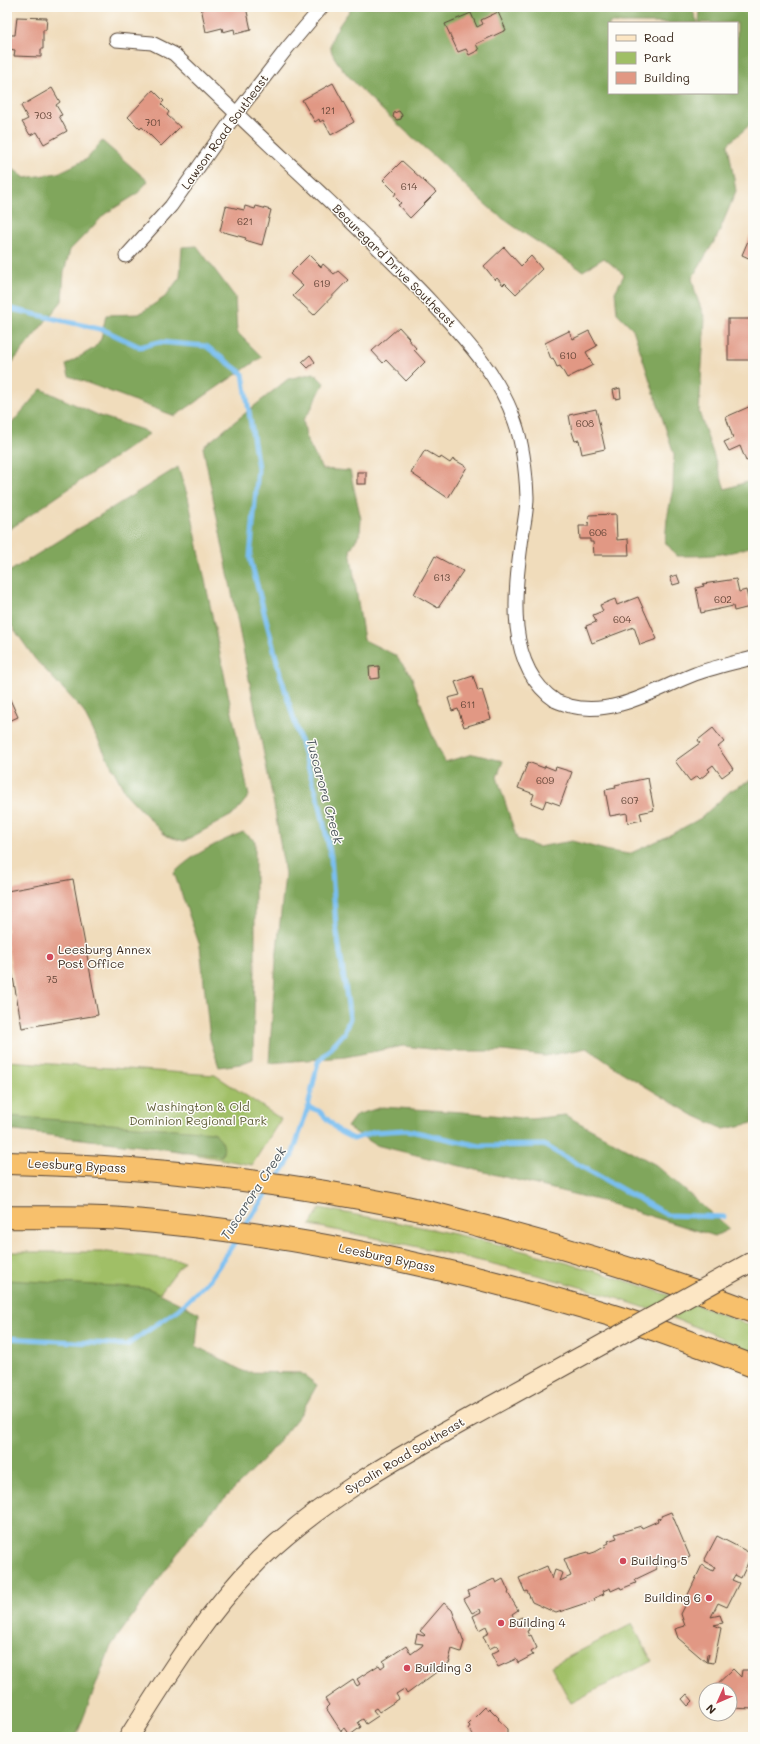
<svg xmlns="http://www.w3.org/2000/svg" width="760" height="1744" font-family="Mali,sans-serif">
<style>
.green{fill:#a0bf66;stroke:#6e7442}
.forest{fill:#80a65b;stroke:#5e683c}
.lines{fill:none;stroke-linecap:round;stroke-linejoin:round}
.stream{stroke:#7abff1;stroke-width:5}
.building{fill:#e19884}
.street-casing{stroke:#564536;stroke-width:15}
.secondary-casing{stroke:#564536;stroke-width:21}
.highway-casing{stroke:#564536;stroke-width:24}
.street{stroke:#fff;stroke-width:13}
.secondary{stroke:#fce6c4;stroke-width:19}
.highway{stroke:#f7c06c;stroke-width:22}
.secondary-bridge-casing{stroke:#564536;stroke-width:21;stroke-linecap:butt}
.secondary-bridge{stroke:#fce6c4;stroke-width:19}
.poi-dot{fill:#d1495b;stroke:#fdfcf7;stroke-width:1.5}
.labels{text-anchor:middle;stroke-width:3;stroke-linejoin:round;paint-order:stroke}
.number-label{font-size:10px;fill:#644638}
.street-label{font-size:12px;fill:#3b2a1e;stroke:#fdfcf7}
.poi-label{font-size:12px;fill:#3b2a1e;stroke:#fdfcf7;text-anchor:start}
.park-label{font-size:12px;fill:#5e5e37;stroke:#fdfcf7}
.water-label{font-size:13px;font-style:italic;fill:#4e575d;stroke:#fdfcf7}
</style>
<rect width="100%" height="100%" fill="#fdfcf7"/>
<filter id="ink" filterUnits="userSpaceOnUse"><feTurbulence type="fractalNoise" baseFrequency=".025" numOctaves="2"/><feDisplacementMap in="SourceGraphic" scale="8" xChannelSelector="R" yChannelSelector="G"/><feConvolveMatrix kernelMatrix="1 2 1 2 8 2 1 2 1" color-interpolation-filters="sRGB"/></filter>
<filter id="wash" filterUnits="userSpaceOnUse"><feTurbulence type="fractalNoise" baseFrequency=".012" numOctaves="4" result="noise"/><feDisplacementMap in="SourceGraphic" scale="16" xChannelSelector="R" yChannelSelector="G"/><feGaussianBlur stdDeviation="0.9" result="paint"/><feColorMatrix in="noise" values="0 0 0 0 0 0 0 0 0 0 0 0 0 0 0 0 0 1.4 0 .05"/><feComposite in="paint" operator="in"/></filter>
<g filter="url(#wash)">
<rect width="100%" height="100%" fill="#f0dcbb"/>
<g class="green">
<polygon points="7,1061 215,1075 281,1119 252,1165 54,1128 7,1126"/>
<path d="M320,1208C365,1217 410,1224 454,1234C554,1257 659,1288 753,1327V1352C613,1285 461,1255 310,1225Z"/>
<polygon points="7,1252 108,1252 184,1261 141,1318 7,1311"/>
<polygon points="632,1624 652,1661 571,1703 551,1666"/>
</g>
<g class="forest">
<path d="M352,7H691L698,23H609V93H737V23H699L700,7H753V122L728,144L736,191L717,237L692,278L696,295L705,319L699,412L725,489L753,480V545C730,556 702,556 677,556L665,542L667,519L673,488L674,454L633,329L617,313L615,292L624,275L604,258L583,271C556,253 528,237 502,218C481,202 463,183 444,165C423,146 334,72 331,49C329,35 345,18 352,7Z"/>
<polygon points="102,141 148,181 137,194 105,214 70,250 64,272 62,301 7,369 7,161 12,168 25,178 58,173 87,159"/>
<polygon points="197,246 235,297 237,332 262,357 175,416 69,376 66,365 94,348 101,339 106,315 139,314 165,297 180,277 182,247"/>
<polygon points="314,373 324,383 310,411 303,420 307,440 322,469 350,471 361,519 360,533 350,550 364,640 395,655 411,675 431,732 445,762 473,754 503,761 497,777 517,839 538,847 572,841 609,851 629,854 668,836 701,818 730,791 753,779 753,1123 724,1129 691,1114 620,1071 587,1048 545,1056 503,1051 447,1051 403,1046 345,1057 269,1063 276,960 285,874 274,805 203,447 288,379"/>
<polygon points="41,389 100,416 143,430 149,434 7,531 7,429"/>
<polygon points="178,467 188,497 249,796 234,814 184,841 166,836 126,794 82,709 35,659 7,619 7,573"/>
<path d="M243,832L255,841V971L253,1059L240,1064L219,1067L210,1039L200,946L174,873C194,853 217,843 243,832Z"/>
<polygon points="382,1107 462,1112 531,1119 565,1115 656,1165 729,1229 715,1236 605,1202 376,1145 347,1127 356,1115"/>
<path d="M7,1116L213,1132C222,1139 226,1145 222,1156L7,1130Z"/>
<polygon points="7,1280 148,1288 199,1313 196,1346 245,1372 301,1373 317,1385 300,1415 262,1461 197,1526 111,1646 76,1737 7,1737"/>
</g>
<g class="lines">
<g class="stream">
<polyline points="7,308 104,330 140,347 159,342 206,346 243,374 258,468 250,558 280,673 320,806 331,857 336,926 350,1018 344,1033 318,1062 308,1107 292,1156 277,1179"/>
<polyline points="308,1107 319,1111 340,1132 354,1139 374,1132 406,1130 480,1146 544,1145 667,1215 724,1217"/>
<polyline points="244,1227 270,1189"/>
<polyline points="7,1338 127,1345 179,1309 210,1279 238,1237"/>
</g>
</g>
<g id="blocks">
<g class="building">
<polygon points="201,7 246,7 251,30 235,34 234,29 223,32 222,28 206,32"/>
<polygon points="498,12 506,30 476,44 479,50 469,55 466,49 458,52 445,24 471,13 477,27 483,24 481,20"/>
<polygon points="17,17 47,18 46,30 43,30 43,49 41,49 41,57 14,56 15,50 8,49 9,35 15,35"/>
<polygon points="333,83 354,122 331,135 323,120 320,122 319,119 315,122 302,100"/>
<polygon points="52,88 60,102 56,105 62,115 59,116 67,131 44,144 37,132 30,135 22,122 28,119 21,106"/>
<polygon points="153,90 164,101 161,104 169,112 167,115 180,127 161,146 142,127 140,129 128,117"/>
<polygon points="399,111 402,115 401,119 397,120 393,117 394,113"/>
<polygon points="402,161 436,192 410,218 398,205 401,203 394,196 396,193 383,180"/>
<polygon points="226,206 244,210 245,206 255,209 256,206 271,210 262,245 245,240 246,238 220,231"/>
<polygon points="753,229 753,260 742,255"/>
<polygon points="504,247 521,266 531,256 542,269 516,294 505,283 503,285 497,278 495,280 484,266"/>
<polygon points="309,255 321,267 323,264 334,274 338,271 348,280 314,315 293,296 303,286 290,274"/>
<rect x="728" y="319" width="25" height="41"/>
<polygon points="399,327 409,338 408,339 416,348 414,350 425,362 406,381 386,360 383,363 372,351"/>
<polygon points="569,331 573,339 589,331 597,346 586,352 593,365 567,378 560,366 557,367 553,358 551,359 545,343"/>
<polygon points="310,355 315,362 308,368 302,362"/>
<polygon points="620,388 621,398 615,399 613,390"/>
<polygon points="753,405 753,458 746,461 740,446 729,451 724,442 733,438 726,417"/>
<polygon points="596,409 605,449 582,454 579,440 575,441 572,432 569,415"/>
<polygon points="425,450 440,459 441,457 450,463 453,459 467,467 448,498 411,473"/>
<rect x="357" y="472" width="9" height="12"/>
<polygon points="616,514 617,540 628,539 629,555 594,555 593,542 590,542 590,539 580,539 579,526 588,526 589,515"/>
<polygon points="435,556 463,571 438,608 414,594"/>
<polygon points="677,575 680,583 673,585 670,577"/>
<polygon points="736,579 739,592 746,590 750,607 734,611 733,606 701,613 696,588 704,586 703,584"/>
<polygon points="638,597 657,639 640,645 634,627 592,643 586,626 596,622 593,615 603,611 600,605 615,599 617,605"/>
<polygon points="379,666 380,678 370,679 369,667"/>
<polygon points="473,676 478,691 482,690 491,719 464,727 458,709 452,711 448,698 460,695 455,682"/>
<polygon points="7,693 18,717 7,722"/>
<polygon points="713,728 724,742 718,747 733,769 722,777 713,765 708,769 710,771 700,779 697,776 690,781 675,761 700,743 698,740"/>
<polygon points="528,762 544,768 545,766 555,770 556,767 572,772 560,805 546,800 543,808 531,803 534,794 518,788"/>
<polygon points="648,778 654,810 640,813 642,820 628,823 627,813 610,816 605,790 616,788 615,785"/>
<polygon points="73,879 98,1015 22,1028 7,943 7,891"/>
<polygon points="671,1512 690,1557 673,1564 665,1566 664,1563 655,1566 657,1569 634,1580 636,1583 621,1589 620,1587 611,1591 610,1588 603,1591 604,1594 594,1598 595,1600 556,1613 532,1602 527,1591 525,1592 519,1578 547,1566 552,1579 555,1570 563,1573 560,1581 571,1576 564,1559 588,1552 589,1554 595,1552 606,1546 605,1545 609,1543 608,1541 617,1538 615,1534 641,1526 642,1528 658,1521 657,1519 662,1518 661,1516"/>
<polygon points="717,1536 752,1554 741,1578 735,1575 732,1580 739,1583 727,1607 718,1603 711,1617 720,1615 723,1623 714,1625 721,1628 714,1663 707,1662 709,1654 707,1654 706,1662 678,1638 675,1629 685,1626 681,1614 687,1602 685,1601 702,1565 713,1571 715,1567 704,1561"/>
<polygon points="494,1579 496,1583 503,1579 509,1592 508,1593 518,1610 512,1614 515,1620 522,1617 529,1630 527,1631 529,1636 531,1635 537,1648 531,1652 533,1655 518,1663 516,1659 498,1667 491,1654 499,1650 497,1645 489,1649 483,1636 489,1633 486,1626 479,1630 473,1616 481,1612 480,1609 472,1613 464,1599 470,1596 468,1591"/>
<polygon points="444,1603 452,1610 464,1642 461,1652 452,1649 449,1660 450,1662 407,1694 404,1689 396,1694 399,1699 379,1712 376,1708 373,1710 378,1716 366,1724 363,1719 358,1722 361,1727 350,1735 345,1728 341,1731 326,1708 329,1705 325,1699 353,1680 357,1686 360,1684 357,1679 379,1665 381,1668 385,1665 383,1661 406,1646 411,1654 422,1646 423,1644 415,1643 417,1634 424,1636 425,1635 420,1631"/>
<polygon points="733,1669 741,1677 742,1670 749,1670 749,1678 753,1673 753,1709 731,1708 730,1690 711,1690"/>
<polygon points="687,1694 693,1701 688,1706 682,1699"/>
<polygon points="485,1707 487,1710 489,1708 499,1718 498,1719 507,1729 507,1737 475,1737 468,1729 470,1726 468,1724"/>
</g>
</g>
</g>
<g filter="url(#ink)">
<use href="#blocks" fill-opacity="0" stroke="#564536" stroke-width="1"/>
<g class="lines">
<defs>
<g id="street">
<path d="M116,40L152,43L174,54C219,97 264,140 310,183C351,222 393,261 432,303C464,338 500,376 515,422C523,445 526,472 527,497C527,510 524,524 522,537C515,590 504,666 556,701C560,703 565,704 570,706C614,717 656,689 695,674C714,667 733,663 753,658"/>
<polyline points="126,256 171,206 236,114 288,47 322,7"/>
</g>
<path id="secondary" d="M129,1737C168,1675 207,1612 259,1560C319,1502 392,1461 464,1421C505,1398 546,1376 587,1353"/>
<g id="highway">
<path d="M7,1163C138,1166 268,1179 396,1205C425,1210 454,1219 482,1226C574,1250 664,1278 753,1312"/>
<path d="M7,1217C45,1218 84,1216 122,1219C284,1232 442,1265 597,1311C650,1326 702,1347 753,1366"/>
</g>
</defs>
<use href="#street" class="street-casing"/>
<use href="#secondary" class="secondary-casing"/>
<use href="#highway" class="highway-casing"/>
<use href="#street" class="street"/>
<use href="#secondary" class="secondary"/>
<use href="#highway" class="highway"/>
<defs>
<polyline id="secondary-bridge" points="587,1353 753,1261"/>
</defs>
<use href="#secondary-bridge" class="secondary-bridge-casing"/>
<use href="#secondary-bridge" class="secondary-bridge"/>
</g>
</g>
<g class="poi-dot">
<circle cx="50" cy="957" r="4"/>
<circle cx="623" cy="1561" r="4"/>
<circle cx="709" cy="1598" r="4"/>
<circle cx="501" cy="1623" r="4"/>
<circle cx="407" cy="1668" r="4"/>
</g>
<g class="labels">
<g class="number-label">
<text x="328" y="114">121</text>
<text x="43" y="119">703</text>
<text x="153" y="126">701</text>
<text x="409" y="190">614</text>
<text x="245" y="225">621</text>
<text x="322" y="287">619</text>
<text x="568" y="359">610</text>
<text x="585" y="427">608</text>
<text x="598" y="536">606</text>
<text x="442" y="581">613</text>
<text x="723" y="603">602</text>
<text x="622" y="623">604</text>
<text x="468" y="708">611</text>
<text x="545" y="784">609</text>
<text x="630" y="804">607</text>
<text x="52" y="983">75</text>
</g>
<g class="street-label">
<text transform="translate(225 132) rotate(-54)" y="4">Lawson Road Southeast</text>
<text transform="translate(394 266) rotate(45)" y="4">Beauregard Drive Southeast</text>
<text transform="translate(77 1166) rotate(3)" y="4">Leesburg Bypass</text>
<text transform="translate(387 1258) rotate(12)" y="4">Leesburg Bypass</text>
<text transform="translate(405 1456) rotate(-31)" y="4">Sycolin Road Southeast</text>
</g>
<g class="poi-label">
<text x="58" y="954">Leesburg Annex<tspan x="58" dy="14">Post Office</tspan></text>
<text x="631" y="1565">Building 5</text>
<text x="701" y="1602" text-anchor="end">Building 6</text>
<text x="509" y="1627">Building 4</text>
<text x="415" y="1672">Building 3</text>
</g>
<g class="park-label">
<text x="198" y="1111">Washington &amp; Old<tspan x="198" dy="14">Dominion Regional Park</tspan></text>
</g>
<g class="water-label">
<text transform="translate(325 791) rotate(75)" y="5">Tuscarora Creek</text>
<text transform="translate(253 1193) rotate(-57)" y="5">Tuscarora Creek</text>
</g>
</g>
<rect width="760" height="1744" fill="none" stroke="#fdfcf7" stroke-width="24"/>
<rect x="608" y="22" width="130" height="72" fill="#fdfcf7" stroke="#afa8a0"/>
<rect x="616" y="35" width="20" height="6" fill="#fce6c4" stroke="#afa8a0"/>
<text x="644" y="42" font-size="12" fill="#3b2a1e">Road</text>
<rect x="616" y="52" width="20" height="12" fill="#a0bf66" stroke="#afa8a0"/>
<text x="644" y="62" font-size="12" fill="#3b2a1e">Park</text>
<rect x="616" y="72" width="20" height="12" fill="#e19884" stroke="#afa8a0"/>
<text x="644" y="82" font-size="12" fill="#3b2a1e">Building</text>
<g transform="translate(718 1702) rotate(225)"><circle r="19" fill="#fdfcf7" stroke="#afa8a0"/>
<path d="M0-3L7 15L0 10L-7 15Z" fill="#d1495b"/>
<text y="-6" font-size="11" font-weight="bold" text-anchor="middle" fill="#3b2a1e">N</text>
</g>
</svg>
